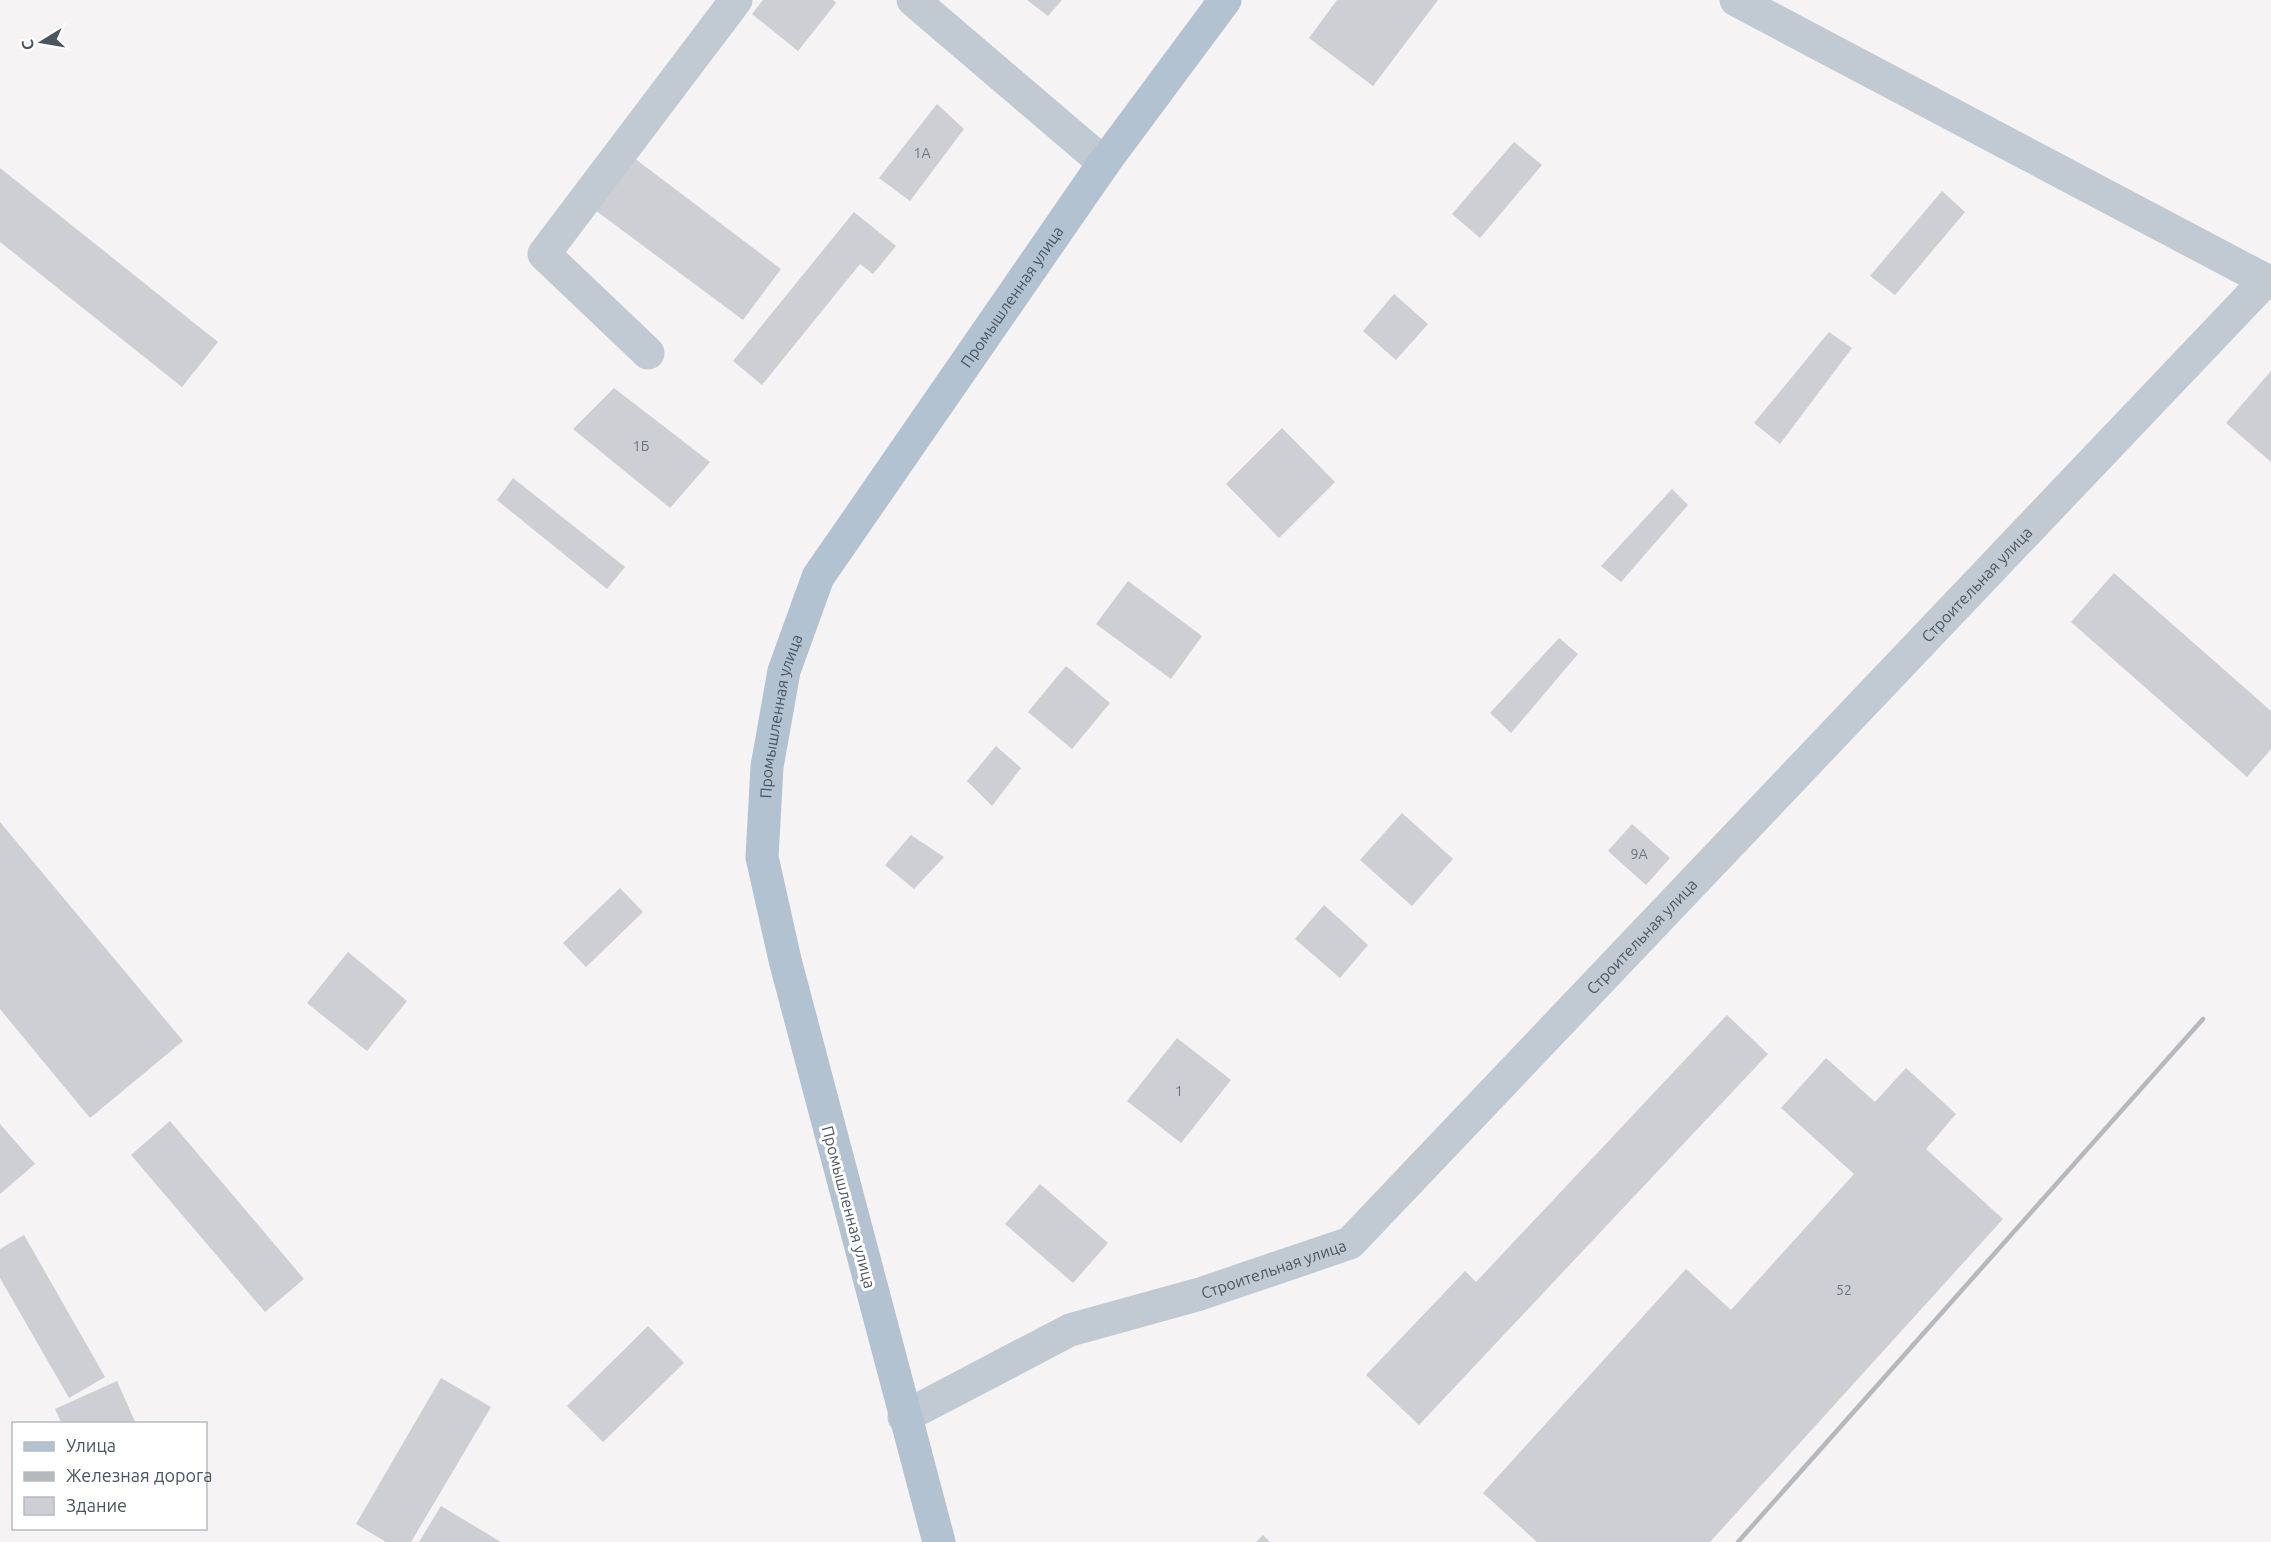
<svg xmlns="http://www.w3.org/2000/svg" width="2271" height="1542" font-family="Ubuntu,sans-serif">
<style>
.building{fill:#cdcfd5}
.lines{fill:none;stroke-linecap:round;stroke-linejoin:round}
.minor{stroke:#c1cad2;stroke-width:33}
.major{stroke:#b3c2d1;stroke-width:33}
.rail{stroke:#b5b8bd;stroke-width:4.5}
.labels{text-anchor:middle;stroke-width:6;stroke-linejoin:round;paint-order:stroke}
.number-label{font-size:14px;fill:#6b747e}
.street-label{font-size:16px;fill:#4a5661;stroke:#fff}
</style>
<rect width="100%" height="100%" fill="#f5f3f3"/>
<g class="building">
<polygon points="763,0 833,0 836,3 798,51 752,14"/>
<polygon points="1027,0 1062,0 1048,16"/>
<polygon points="1337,0 1438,0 1373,86 1309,38"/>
<polygon points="937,104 964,129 910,201 879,178"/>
<polygon points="1514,142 1542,165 1480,238 1452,214"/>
<polygon points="630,155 781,269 743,320 591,207"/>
<polygon points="0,168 218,342 182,387 0,242"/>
<polygon points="1942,191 1965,212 1895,295 1870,276"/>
<polygon points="854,212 896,246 873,274 860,264 762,385 733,361"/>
<polygon points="1394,294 1428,324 1396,360 1363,331"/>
<polygon points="1829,332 1852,348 1780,444 1754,423"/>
<polygon points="2271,371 2271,462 2226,423"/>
<polygon points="614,388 710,462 670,508 573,429"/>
<polygon points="1282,428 1335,482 1279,538 1226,484"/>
<polygon points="513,478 625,567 607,589 497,500"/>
<polygon points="1672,489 1688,505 1621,582 1601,566"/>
<polygon points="2114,573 2271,711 2271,749 2247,777 2071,622"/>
<polygon points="1128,581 1202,636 1171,679 1096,624"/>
<polygon points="1559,638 1578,654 1511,733 1490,713"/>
<polygon points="1066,666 1110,703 1072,749 1028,712"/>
<polygon points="996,746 1021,768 992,806 967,781"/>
<polygon points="1402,813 1453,859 1412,906 1360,860"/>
<polygon points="0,822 183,1041 90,1118 0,1009"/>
<polygon points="1632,824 1670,858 1646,885 1608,851"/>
<polygon points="911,835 944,857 914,889 885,865"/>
<polygon points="620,888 643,912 586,967 563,943"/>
<polygon points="1324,905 1368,945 1340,978 1295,939"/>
<polygon points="348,952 407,1001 367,1051 307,1003"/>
<polygon points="1727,1015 1768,1054 1419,1425 1366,1375 1465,1271 1476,1282"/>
<polygon points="1177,1038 1231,1080 1181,1143 1127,1101"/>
<polygon points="1826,1058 1875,1102 1906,1068 1956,1114 1926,1149 2003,1219 1710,1542 1537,1542 1483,1493 1686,1269 1731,1310 1854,1174 1781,1108"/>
<polygon points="170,1121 304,1279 265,1312 131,1155"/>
<polygon points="0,1124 35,1164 0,1194"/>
<polygon points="1040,1184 1108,1243 1073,1283 1005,1224"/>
<polygon points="24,1235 105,1377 69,1398 0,1278 0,1249"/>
<polygon points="648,1326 684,1363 603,1442 567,1406"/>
<polygon points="441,1378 491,1407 411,1542 386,1542 356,1524"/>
<polygon points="117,1381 136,1424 62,1424 55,1409"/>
<polygon points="441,1506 501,1542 419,1542"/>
<polygon points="1263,1535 1270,1542 1256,1542"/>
</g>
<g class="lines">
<g class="minor">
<polyline points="913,0 1104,163"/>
<polyline points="1736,0 2271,283"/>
<polyline points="648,353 544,254 736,0"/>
<path id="s1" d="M904,1417L1070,1330L1200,1294L1350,1243L2266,280"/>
</g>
<path class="major" id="s2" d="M939,1542L785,960L762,857L767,767L784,671L818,577L1104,163L1225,0"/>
<polyline class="rail" points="1738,1542 2203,1019"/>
</g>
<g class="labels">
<g class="number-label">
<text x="922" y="158">1А</text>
<text x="641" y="451">1Б</text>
<text x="1639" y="859">9А</text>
<text x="1179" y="1096">1</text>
<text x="1844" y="1295">52</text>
</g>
<g class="street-label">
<text dy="6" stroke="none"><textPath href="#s2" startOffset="1336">Промышленная улица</textPath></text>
<text dy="6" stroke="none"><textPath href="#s1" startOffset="1390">Строительная улица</textPath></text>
<text dy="6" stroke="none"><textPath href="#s2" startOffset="850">Промышленная улица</textPath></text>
<text dy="6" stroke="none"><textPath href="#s1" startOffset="904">Строительная улица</textPath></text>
<text transform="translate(849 1207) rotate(75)" y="6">Промышленная улица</text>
<text dy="6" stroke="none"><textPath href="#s1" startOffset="400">Строительная улица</textPath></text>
</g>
</g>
<rect x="12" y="1422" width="195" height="108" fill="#ffffff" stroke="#b7bbc0" stroke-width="1.5"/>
<rect x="24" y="1442" width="30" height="9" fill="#b3c2d1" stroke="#b7bbc0" stroke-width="1.5"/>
<text x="66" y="1452" font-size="18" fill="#4a5661">Улица</text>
<rect x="24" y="1472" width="30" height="9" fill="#b5b8bd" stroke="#b7bbc0" stroke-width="1.5"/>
<text x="66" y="1482" font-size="18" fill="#4a5661">Железная дорога</text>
<rect x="24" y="1497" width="30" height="18" fill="#cdcfd5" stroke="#b7bbc0" stroke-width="1.5"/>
<text x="66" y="1512" font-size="18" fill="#4a5661">Здание</text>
<g transform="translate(42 42) rotate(259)" stroke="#ffffff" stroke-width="4.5" paint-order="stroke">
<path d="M0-4.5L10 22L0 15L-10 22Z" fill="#4a5661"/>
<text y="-9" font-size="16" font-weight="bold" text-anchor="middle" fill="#4a5661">С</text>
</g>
</svg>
